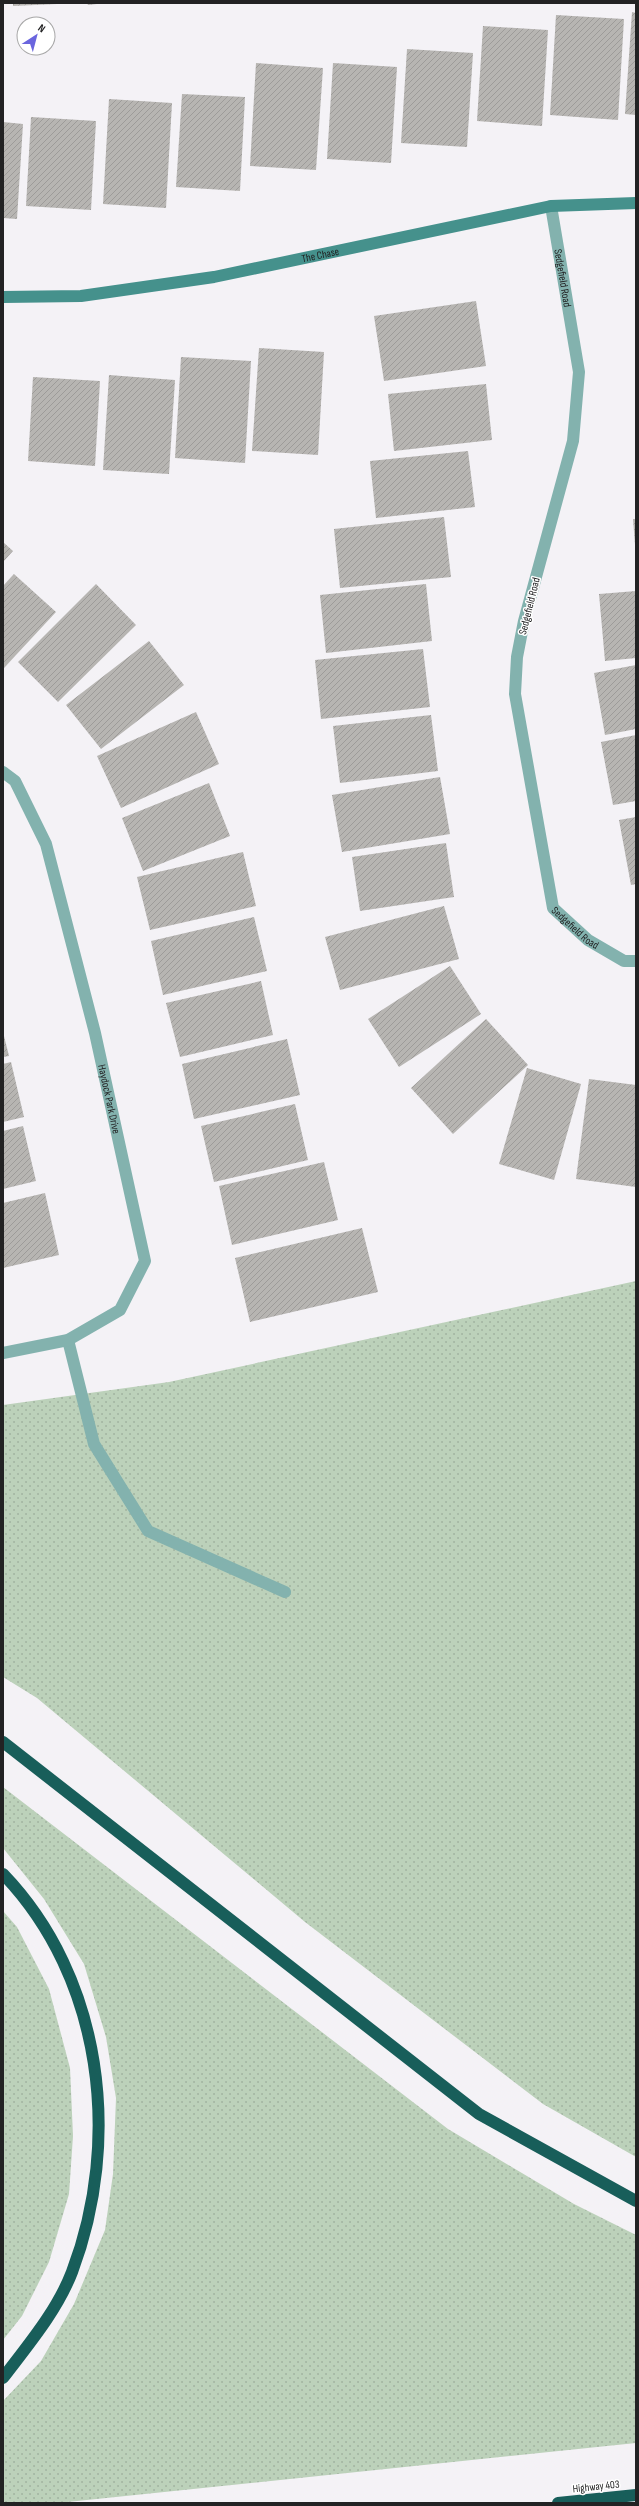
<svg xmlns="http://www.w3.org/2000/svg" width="639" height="2506" font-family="'Sofia Sans Condensed',sans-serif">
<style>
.grass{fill:url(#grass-dots)}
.building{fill:url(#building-hatch)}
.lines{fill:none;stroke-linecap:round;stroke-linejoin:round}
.lane{stroke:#83b2ae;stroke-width:12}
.street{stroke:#83b2ae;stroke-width:12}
.secondary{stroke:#45918c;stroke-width:12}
.highway{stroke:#185e5a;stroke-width:12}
.labels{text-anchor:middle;stroke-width:3;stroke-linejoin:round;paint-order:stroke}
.street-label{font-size:11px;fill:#222223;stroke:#fff}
</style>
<defs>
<pattern id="grass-dots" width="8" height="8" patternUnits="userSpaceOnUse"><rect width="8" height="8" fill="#bcd1ba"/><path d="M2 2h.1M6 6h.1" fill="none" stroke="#a1b3a0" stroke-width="1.8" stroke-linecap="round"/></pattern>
<pattern id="building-hatch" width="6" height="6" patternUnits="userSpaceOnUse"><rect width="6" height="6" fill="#b7b5b2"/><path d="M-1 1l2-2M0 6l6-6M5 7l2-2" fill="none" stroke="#9d9b99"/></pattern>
</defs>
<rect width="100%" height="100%" fill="#f4f2f6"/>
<g class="grass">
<polygon points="636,1281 636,2157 543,2104 305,1922 37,1698 3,1677 3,1405 169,1382"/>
<polygon points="3,1787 448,2129 574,2204 636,2235 636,2443 58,2503 3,2503 3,2401 41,2361 74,2304 105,2230 113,2174 116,2098 106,2037 84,1964 44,1899 3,1848"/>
<polygon points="3,1911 17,1927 49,1989 70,2068 73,2136 69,2194 49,2262 22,2316 3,2340"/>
</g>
<g class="building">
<polygon points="13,3 57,3 57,4 13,6"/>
<polygon points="87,3 97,3 97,4 88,5"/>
<polygon points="632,12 636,13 636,115 625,114"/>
<polygon points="556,15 624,19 618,120 550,115"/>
<polygon points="483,26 548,30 542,126 477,121"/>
<polygon points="407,49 473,53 467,147 401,143"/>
<polygon points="256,63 323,68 316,170 250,166"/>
<polygon points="333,63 397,67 391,163 327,159"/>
<polygon points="182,94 245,97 240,191 176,187"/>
<polygon points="109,99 172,103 166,208 103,204"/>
<polygon points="31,117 96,121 91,210 26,206"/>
<polygon points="3,122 23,124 17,219 3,218"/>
<polygon points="476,301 486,366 384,381 374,316"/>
<polygon points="259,348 324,352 318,455 252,451"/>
<polygon points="181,357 251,361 245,463 175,458"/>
<polygon points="109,375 175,380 169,474 103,470"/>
<polygon points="33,377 100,381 95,466 28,461"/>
<polygon points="486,384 492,440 394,451 388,394"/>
<polygon points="468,451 475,507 376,518 370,461"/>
<polygon points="444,517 451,577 340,588 334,529"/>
<polygon points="633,519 636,519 636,545 635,545"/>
<polygon points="3,542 13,551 3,562"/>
<polygon points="14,574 56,612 3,669 3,586"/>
<polygon points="96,584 136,625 58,702 18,662"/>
<polygon points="426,584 432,641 326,653 320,595"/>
<polygon points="636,591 636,658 605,661 599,594"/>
<polygon points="149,641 184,685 101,749 66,705"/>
<polygon points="423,649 430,707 321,719 315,660"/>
<polygon points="636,665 636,729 605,735 594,673"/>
<polygon points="196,712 219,764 121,808 97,756"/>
<polygon points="431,715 438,771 340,783 333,726"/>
<polygon points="636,735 636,801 613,805 601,742"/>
<polygon points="440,777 450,834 342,852 332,795"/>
<polygon points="209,783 230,836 143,871 122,818"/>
<polygon points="636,817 636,884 631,885 619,820"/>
<polygon points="446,843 454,897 360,911 352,857"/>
<polygon points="243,852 256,906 150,930 137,877"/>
<polygon points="444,906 459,959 340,990 325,937"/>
<polygon points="254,917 267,971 163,995 151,941"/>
<polygon points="450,966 481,1014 399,1067 368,1019"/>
<polygon points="261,981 273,1035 180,1057 166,1003"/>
<polygon points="486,1019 528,1065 453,1134 411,1088"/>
<polygon points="3,1032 9,1056 3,1057"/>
<polygon points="287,1039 300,1095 194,1119 182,1064"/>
<polygon points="11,1062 24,1117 3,1122 3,1064"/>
<polygon points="527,1068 581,1084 554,1180 499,1164"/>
<polygon points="589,1079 636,1085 636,1187 576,1179"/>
<polygon points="295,1104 308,1160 214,1182 201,1126"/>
<polygon points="23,1126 36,1181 3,1189 3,1131"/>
<polygon points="324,1162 338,1220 232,1245 219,1186"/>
<polygon points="45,1193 59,1255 3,1268 3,1203"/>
<polygon points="362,1228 378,1292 250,1322 235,1258"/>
</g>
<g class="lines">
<polyline class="lane" points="68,1340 94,1444 148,1531 285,1592"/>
<g class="street">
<path id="s1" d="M551,206L579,372L573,441L524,621L517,657L515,694L553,908L588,940L624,961H636"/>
<path id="s2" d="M3,772L15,781L46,844L95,1033L145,1261L120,1310L68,1340L3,1353"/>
</g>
<path class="secondary" id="s3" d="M3,297L81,296L214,277L551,206L636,203"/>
<g class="highway">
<polyline points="3,1742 479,2114 636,2201"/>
<path d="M3,1874C103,1978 122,2140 72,2272C57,2311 28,2345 3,2378"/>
<polyline points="558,2503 636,2495"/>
</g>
</g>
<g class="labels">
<g class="street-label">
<text dy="4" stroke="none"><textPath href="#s3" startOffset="321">The Chase</textPath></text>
<text dy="4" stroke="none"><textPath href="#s1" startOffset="73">Sedgefield Road</textPath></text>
<text transform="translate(529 606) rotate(-76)" y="4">Sedgefield Road</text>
<text dy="4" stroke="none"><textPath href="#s1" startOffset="745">Sedgefield Road</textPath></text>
<text dy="4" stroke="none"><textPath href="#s2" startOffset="348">Haydock Park Drive</textPath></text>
<text transform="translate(596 2486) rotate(-6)" y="4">Highway 403</text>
</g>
</g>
<rect width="639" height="2506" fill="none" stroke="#222223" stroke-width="8"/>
<g transform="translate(36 36) rotate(36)"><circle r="19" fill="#ffffff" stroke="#a7a7a7"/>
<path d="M0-3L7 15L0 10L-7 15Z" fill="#6a65de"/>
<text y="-6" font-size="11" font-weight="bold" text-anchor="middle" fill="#222223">N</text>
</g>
</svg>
